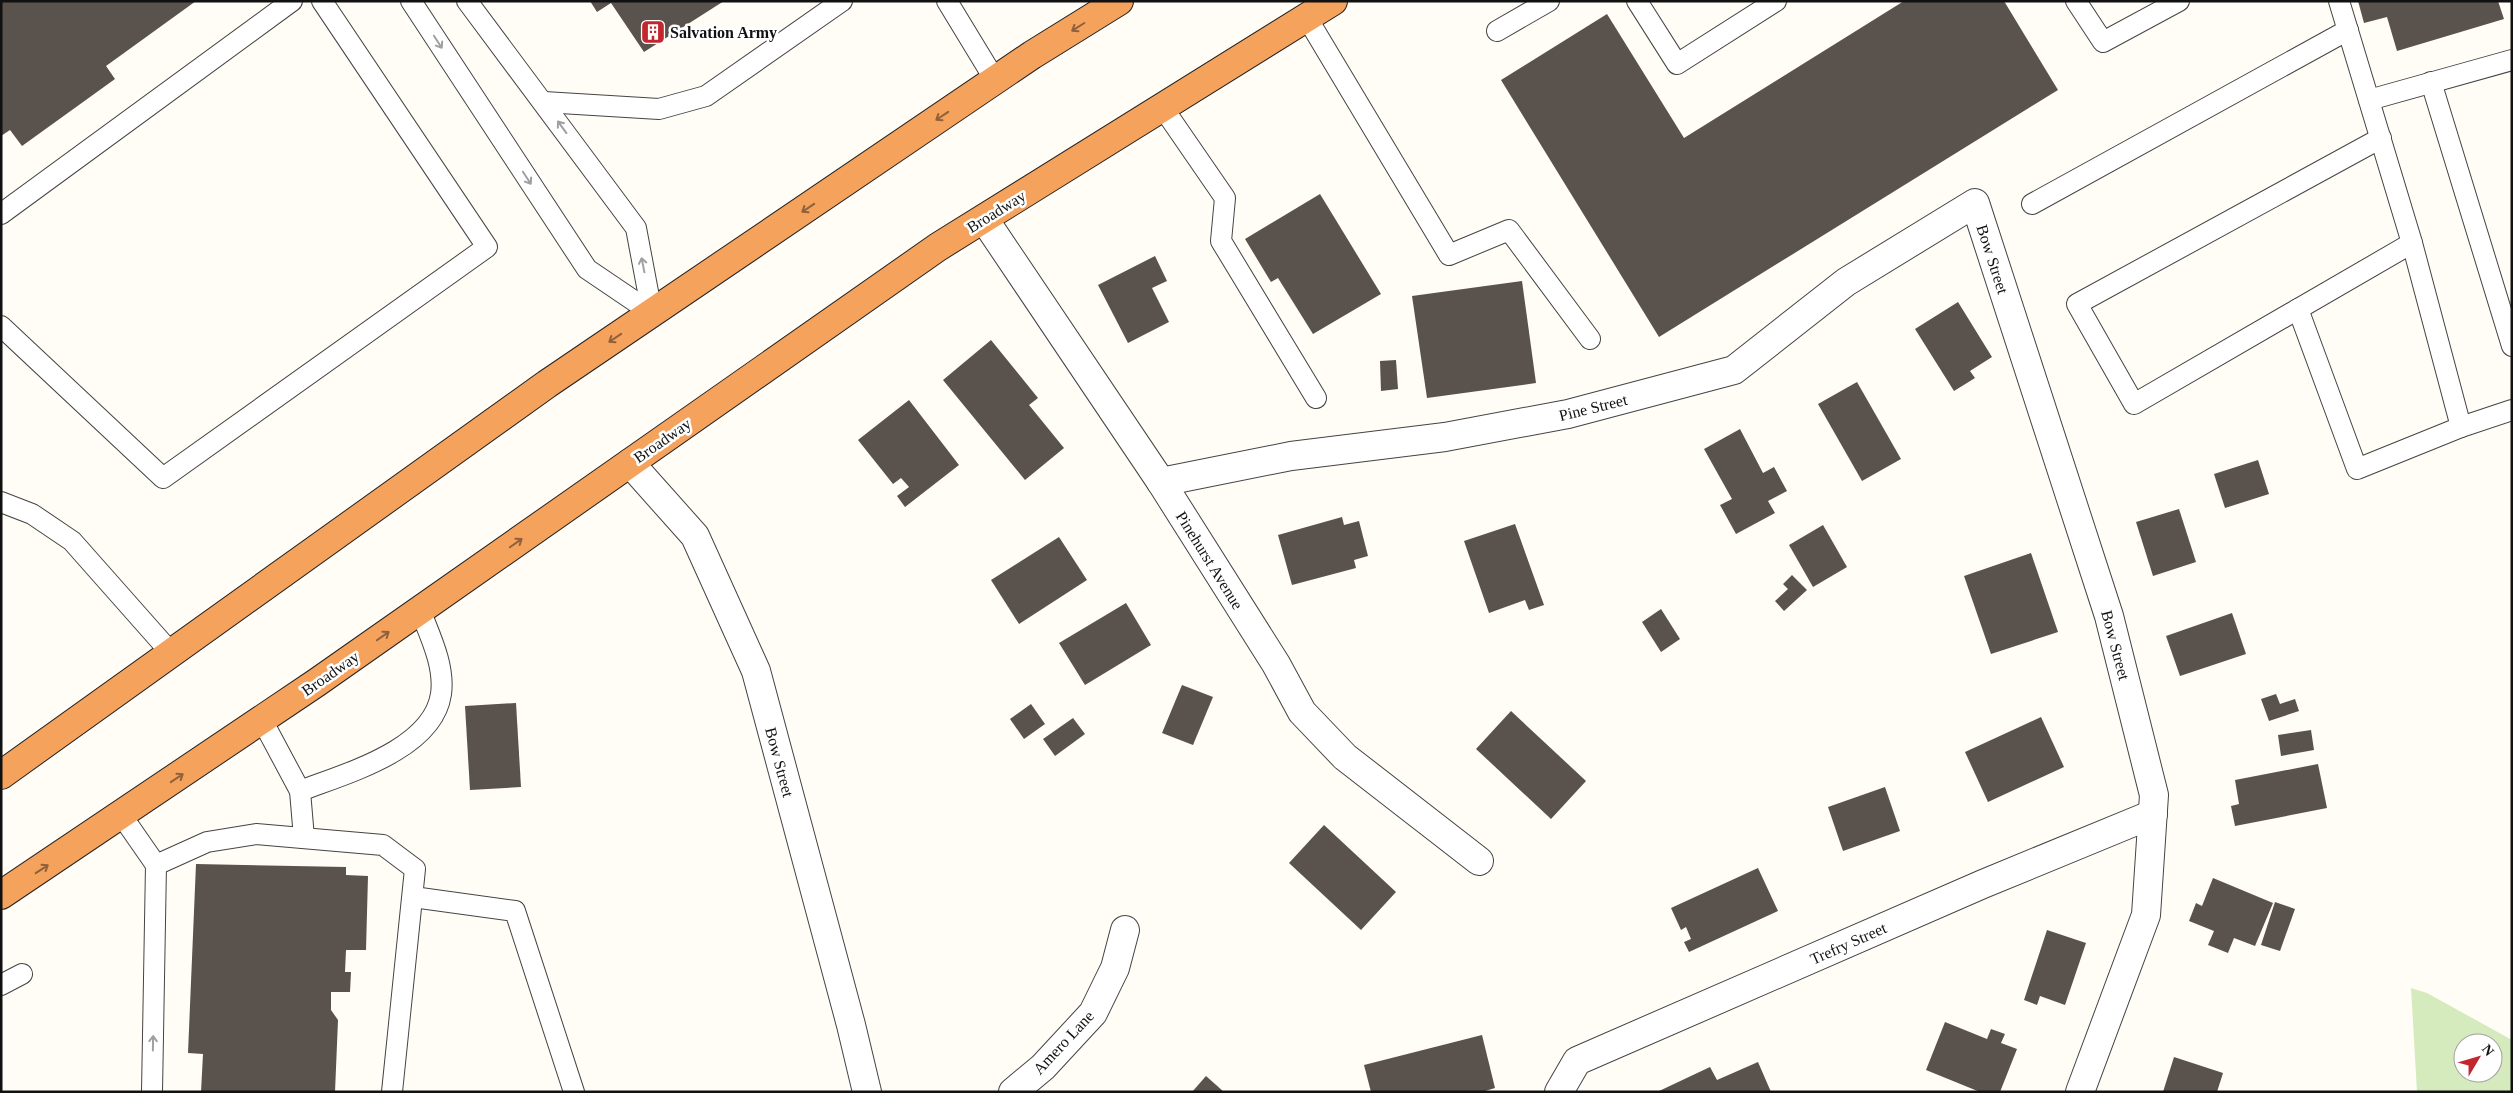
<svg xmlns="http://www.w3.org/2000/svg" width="2513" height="1093" font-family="Georgia,serif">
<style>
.green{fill:#d5ebbd;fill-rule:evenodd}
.building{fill:#5a524d}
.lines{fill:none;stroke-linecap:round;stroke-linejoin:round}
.lane-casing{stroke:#444;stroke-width:22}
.street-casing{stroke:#444;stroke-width:30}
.highway-casing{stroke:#222;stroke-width:30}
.lane{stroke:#fff;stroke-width:20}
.street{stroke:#fff;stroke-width:28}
.highway{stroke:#f5a25d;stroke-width:28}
.oneway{stroke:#8e613b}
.oneway2{stroke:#a0a0a0}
.labels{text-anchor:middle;stroke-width:5;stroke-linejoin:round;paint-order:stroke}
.poi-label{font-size:16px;font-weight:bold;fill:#111;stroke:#fff;text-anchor:start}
.street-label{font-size:16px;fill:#111;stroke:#fff}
</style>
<rect width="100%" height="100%" fill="#fffdf5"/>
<path class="green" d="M2411,988L2427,993L2512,1040V1092H2417ZM2463,1043H2493V1073H2463Z"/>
<g class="building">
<polygon points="1,1 196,1 106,66 115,79 22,146 10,130 1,136"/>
<polygon points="590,1 724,1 644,52 611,3 597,12"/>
<polygon points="1904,1 2004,1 2058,90 1659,337 1501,80 1607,14 1684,138"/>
<polygon points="2358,1 2498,1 2504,19 2397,51 2387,17 2364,23"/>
<polygon points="1320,194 1381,294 1313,334 1278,278 1271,282 1245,239"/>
<polygon points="1155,256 1167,281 1152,288 1169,322 1128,343 1098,285"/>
<polygon points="1522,281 1536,383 1427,398 1412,296"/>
<polygon points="1958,302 1992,357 1970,371 1975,378 1954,391 1915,329"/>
<polygon points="991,340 1038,398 1029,405 1064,448 1025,480 943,380"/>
<polygon points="1396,360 1398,389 1381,391 1380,361"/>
<polygon points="1857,382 1901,459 1862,481 1818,404"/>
<polygon points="909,400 959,465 905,507 897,496 909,487 901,478 893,484 858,440"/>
<polygon points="1740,429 1763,473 1774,467 1787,491 1768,501 1775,513 1736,534 1720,505 1732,499 1704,449"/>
<polygon points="2258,460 2269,494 2225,508 2214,474"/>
<polygon points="2179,509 2196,562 2153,576 2136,522"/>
<polygon points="1342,517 1344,525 1359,521 1368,556 1354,560 1356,568 1292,585 1278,535"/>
<polygon points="1515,524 1544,605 1529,610 1525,600 1489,613 1464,541"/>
<polygon points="1823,525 1847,567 1813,587 1789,545"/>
<polygon points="1059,537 1087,580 1019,624 991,580"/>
<polygon points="2031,553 2058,632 1991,654 1964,576"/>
<polygon points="1792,575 1807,590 1784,611 1775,601 1788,589 1783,584"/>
<polygon points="1126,603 1151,645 1085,685 1059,643"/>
<polygon points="1661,609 1680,639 1661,652 1642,622"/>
<polygon points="2232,613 2246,654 2180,676 2166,636"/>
<polygon points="1182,685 1213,697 1193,745 1162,733"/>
<polygon points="2276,694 2280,704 2295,699 2299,711 2269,721 2261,699"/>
<polygon points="516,703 521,787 470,790 465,706"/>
<polygon points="1031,704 1045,724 1024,739 1010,719"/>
<polygon points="1511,711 1586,781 1551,819 1476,749"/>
<polygon points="2041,717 2064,767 1988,802 1965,752"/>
<polygon points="1073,718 1085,734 1055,756 1043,739"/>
<polygon points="2311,730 2314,750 2281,756 2278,735"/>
<polygon points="2318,764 2327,808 2235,826 2231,806 2239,804 2235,780"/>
<polygon points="1885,787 1900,831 1843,851 1828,807"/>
<polygon points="1324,825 1396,892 1361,930 1289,863"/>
<polygon points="196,864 346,867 346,875 368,876 366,950 346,950 345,972 351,972 350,992 331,992 331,1010 338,1020 335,1092 201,1092 203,1054 188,1053"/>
<polygon points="1758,868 1778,911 1689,952 1684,942 1691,939 1686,927 1681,930 1671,908"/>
<polygon points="2213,878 2273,903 2255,946 2234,938 2228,953 2208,945 2214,931 2189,921 2196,903 2202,906"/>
<polygon points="2275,902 2295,909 2280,951 2261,945"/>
<polygon points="2047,930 2086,943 2065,1005 2040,996 2037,1005 2024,1000"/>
<polygon points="1945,1022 1987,1039 1991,1029 2005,1034 2001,1043 2017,1049 2000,1092 1980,1092 1926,1070"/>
<polygon points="1482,1035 1495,1088 1482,1092 1371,1092 1364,1065"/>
<polygon points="2174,1057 2223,1073 2217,1092 2163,1092"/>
<polygon points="1758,1062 1771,1092 1657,1092 1710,1067 1717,1080"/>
<polygon points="1206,1076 1224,1092 1192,1092"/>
</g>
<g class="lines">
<defs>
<g id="lane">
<polyline points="411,1 587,269 652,313"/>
<polyline points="467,1 636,228 652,313"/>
<polyline points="947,1 995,80"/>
<polyline points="1637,1 1677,64 1776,1"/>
<polyline points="2076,1 2103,42 2179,1"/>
<polyline points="2339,1 2412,243 2461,427 2512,410"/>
<polyline points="1307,18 1449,255 1509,230 1590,339"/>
<polyline points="1497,31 1549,1"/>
<polyline points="2431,82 2512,346"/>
<polyline points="2369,100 2512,60"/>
<polyline points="544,102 659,109 706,96 842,1"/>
<polyline points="1163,108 1225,198 1221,241 1316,398"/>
<polyline points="2381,138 2077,304 2134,404 2412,243"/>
<polyline points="2032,204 2348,30"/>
<polyline points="1,214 292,1"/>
<polyline points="2298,309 2357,469 2461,427"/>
<polyline points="1,326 163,478 487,247 322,1"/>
<polyline points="1,502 32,514 72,541 172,654"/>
<polyline points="262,720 300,791 304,838"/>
<path d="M300,791C344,774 433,750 441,694C445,666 430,636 420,610"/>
<polyline points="122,816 156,865 207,842 256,834 383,845 415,869 392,1092"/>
<polyline points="413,897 515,911 574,1092"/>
<polyline points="1,985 22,974"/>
<polyline points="152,1092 156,865"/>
</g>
<g id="street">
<polyline points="984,219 1161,482 1276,664 1302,712 1345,757 1479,861"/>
<polyline points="630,463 695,536 756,671 851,1025 867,1092"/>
<polyline points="1161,482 1291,456 1445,437 1568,414 1734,370 1846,282 1975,203 2109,616 2154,795 2146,915 2080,1092"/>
<polyline points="1013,1092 1043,1067 1093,1013 1115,968 1125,930"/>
<polyline points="1559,1092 1577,1061 1983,884 2153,814"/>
</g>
<g id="highway">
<polyline points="1,775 547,384 1032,55 1119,1"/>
<polyline points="1,895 316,683 938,247 1333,1"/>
</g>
</defs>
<use href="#lane" class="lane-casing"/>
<use href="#street" class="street-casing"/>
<use href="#highway" class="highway-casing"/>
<use href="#lane" class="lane"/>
<use href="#street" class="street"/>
<use href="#highway" class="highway"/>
</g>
<defs><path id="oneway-shaft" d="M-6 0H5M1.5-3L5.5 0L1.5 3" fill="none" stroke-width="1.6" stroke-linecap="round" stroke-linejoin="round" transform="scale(1.25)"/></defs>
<g class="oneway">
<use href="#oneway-shaft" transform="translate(1078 27) rotate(148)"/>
<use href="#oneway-shaft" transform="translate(942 116) rotate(146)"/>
<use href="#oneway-shaft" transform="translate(808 208) rotate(146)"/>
<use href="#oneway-shaft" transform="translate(615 338) rotate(146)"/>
<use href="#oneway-shaft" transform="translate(516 543) rotate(-35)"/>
<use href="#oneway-shaft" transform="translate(383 636) rotate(-35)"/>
<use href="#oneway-shaft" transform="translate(177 778) rotate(-34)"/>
<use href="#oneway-shaft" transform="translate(42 869) rotate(-33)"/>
</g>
<g class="oneway2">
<use href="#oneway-shaft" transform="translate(438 42) rotate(57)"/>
<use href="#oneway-shaft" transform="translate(562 127) rotate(-126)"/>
<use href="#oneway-shaft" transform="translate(527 178) rotate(57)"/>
<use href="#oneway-shaft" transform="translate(643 265) rotate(-101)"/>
<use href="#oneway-shaft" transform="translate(153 1043) rotate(-89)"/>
</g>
<defs>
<symbol id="building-square" viewBox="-11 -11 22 22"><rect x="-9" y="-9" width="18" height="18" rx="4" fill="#c4262e" stroke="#fff"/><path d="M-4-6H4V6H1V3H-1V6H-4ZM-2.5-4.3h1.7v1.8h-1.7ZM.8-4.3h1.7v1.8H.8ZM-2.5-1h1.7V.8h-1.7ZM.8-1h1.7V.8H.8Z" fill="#fff"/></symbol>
</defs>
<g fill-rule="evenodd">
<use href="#building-square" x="639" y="18" width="28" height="28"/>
</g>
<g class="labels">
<g class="poi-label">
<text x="670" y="38">Salvation Army</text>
</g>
<g class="street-label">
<text transform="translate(996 211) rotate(-32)" y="6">Broadway</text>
<text transform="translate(1993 259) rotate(72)" y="6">Bow Street</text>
<text transform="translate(1593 407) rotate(-14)" y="6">Pine Street</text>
<text transform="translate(662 440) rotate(-35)" y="6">Broadway</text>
<text transform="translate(1210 560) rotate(58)" y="6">Pinehurst Avenue</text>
<text transform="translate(2116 645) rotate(75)" y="6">Bow Street</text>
<text transform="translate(330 673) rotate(-35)" y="6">Broadway</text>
<text transform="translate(780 762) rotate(75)" y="6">Bow Street</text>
<text transform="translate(1848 943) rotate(-24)" y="6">Trefry Street</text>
<text transform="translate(1063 1042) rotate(-47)" y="6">Amero Lane</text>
</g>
</g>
<rect width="2513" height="1093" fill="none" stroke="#111111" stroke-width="5"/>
<g transform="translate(2478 1058) rotate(52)"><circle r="24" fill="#ffffff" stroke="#a0a0a0"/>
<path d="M0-4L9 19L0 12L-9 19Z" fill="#c4262e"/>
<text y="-8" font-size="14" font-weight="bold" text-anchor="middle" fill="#111111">N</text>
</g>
</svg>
